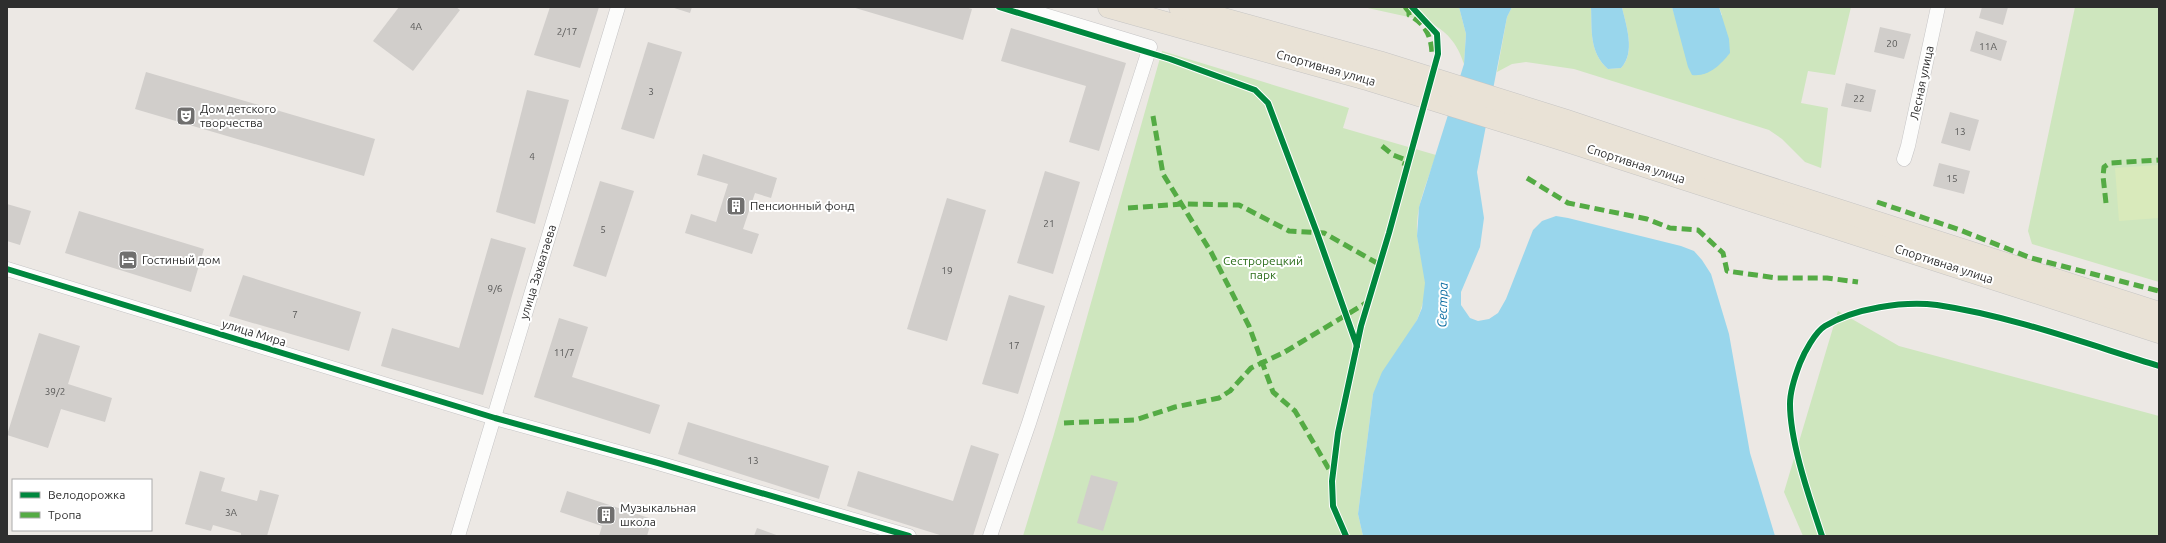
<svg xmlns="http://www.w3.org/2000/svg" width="2166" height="543" font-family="Ubuntu,sans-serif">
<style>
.green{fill:#cee6be}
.pitch{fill:#d9eabb}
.water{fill:#99d6ec}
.building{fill:#d1cecb}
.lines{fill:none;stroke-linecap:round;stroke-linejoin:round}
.minor-casing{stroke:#c5c4c5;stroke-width:15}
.trunk-casing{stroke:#c6c5c4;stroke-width:23}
.minor{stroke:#fcfcfb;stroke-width:14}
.trunk{stroke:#e9e2d6;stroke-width:22}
.quiet{stroke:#54ab44;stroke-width:5;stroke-dasharray:10 5;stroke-linecap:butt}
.cycleway-casing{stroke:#fff;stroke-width:8}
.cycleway{stroke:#00873e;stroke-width:6}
.labels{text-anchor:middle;stroke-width:4;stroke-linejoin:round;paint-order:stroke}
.number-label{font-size:10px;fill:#585857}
.street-label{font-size:12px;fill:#2e2e2e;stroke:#fff}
.poi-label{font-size:12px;fill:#2e2e2e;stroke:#fff;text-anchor:start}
.park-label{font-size:12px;fill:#2c6e1b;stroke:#fff}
.water-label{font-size:13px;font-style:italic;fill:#0d6fa3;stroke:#fff}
</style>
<rect width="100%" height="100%" fill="#ece8e4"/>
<g class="green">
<path d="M1363,7H1459L1466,34L1464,64C1457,43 1447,31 1427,21Z"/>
<path d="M1512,7H1591C1592,30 1589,52 1608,69L1621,68C1636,52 1626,26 1622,7H1672L1679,29L1722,15L1719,7H1851L1835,75L1808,71L1801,103L1828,108L1821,168L1805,162L1782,139L1769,130L1574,69L1526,62L1512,64L1497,72L1507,17Z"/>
<polygon points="2075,7 2159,7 2159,282 2032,244 2028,231"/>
<path d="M1162,51L1349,108L1343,128L1436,155C1429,177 1418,201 1417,224C1416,245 1424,262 1425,281C1426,295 1422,308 1417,320L1373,394L1358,514L1363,536H1023L1054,434Z"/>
<polygon points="1838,311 1899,346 2159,416 2159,536 1803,536 1784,492"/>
</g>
<polygon class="pitch" points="2159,165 2159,218 2119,221 2115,168"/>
<g class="water">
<polygon points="1459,7 1512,7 1507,17 1477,172 1484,218 1480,247 1461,292 1461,305 1470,318 1478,321 1489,319 1498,313 1506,299 1533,230 1542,221 1556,216 1568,218 1681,246 1694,251 1702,260 1711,274 1729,334 1750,453 1775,536 1363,536 1358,514 1373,394 1382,372 1417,320 1422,308 1425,283 1417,236 1419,207 1464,64 1466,34"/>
<path d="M1591,7H1622C1626,26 1636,52 1621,68L1608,69C1589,52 1592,30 1591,7Z"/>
<path d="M1672,7H1719L1729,39L1730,53C1720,65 1709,77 1692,75L1688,67Z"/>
</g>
<g class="building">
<polygon points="399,7 456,7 460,10 413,71 373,41"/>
<polygon points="550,7 599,7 580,68 534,55"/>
<polygon points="671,7 692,7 690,13"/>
<polygon points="852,7 965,7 972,9 963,40"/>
<polygon points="1982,7 2008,7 2003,25 1979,18"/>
<polygon points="1880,27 1911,34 1904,59 1874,52"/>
<polygon points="1011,28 1126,63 1099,151 1069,142 1086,86 1001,61"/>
<polygon points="1976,31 2007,41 2001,61 1970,51"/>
<polygon points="648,42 682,52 654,139 621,129"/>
<polygon points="146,72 375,139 364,176 135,109"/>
<polygon points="1846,83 1876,90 1871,112 1841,106"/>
<polygon points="527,90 569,100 535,224 496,212"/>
<polygon points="1950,112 1979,120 1970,151 1941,143"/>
<polygon points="703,154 777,178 771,198 755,193 743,229 759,234 752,254 685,233 691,214 716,222 728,184 697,175"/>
<polygon points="1939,163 1970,171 1964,194 1933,186"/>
<polygon points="1045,171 1080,182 1053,274 1017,263"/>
<polygon points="600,181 634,191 606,277 573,266"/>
<polygon points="947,198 986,210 947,341 907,329"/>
<polygon points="7,204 31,211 20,245 7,241"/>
<polygon points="79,211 204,249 191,292 65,253"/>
<polygon points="491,238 526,248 483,395 381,366 392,328 459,348"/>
<polygon points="243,275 361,312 349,351 229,316"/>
<polygon points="1009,295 1045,306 1018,394 982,384"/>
<polygon points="559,318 588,327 572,377 660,405 650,434 534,397"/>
<polygon points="39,333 80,346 68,384 112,398 105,422 61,409 48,448 7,435"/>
<polygon points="688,422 829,466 819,499 678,454"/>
<polygon points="971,445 999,454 973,536 943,536 847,506 858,471 953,501"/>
<polygon points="200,471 225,478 221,491 257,501 260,490 279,495 267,536 241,536 241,533 213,525 211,531 185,524"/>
<polygon points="1091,475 1118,482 1103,531 1077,523"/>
<polygon points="567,491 652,519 647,536 599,536 602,526 560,512"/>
<polygon points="757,528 779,536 754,536"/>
</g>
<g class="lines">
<defs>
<g id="minor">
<polyline points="1904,159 1908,146 1938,7"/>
<polyline points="7,269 495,418 658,463 909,536"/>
<polyline points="458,536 618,7"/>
<polyline points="990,536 1029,423 1150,47 1018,7"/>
</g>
<g id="trunk">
<polyline points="1109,7 1370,80 1561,139 2159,332"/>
<polyline points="1180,7 1379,62 1567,121 1710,169 2159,313"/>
</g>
</defs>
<use href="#minor" class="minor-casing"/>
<use href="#trunk" class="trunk-casing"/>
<use href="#minor" class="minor"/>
<use href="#trunk" class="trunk"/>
<g class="quiet">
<path d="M1405,7L1409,12V15C1425,24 1431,35 1432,53"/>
<polyline points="1153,116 1163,174 1211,252 1249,326 1273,392 1295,411 1330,471"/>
<polyline points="1382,146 1393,155 1406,160 1404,166"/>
<polyline points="1527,178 1568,203 1647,219 1670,228 1698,230 1723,253 1727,271 1777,278 1827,278 1858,282"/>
<polyline points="1877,202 1960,230 2031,258 2159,291"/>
<polyline points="2106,203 2103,176 2104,167 2110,163 2159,160"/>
<polyline points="1128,208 1182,204 1239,205 1289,231 1324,233 1377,263"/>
<polyline points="1064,423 1135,420 1175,407 1219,398 1230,391 1251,368 1283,353 1366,303"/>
</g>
<defs>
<g id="cycleway">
<polyline points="999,7 1170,59 1255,90 1268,103 1317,233 1357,346"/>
<polyline points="7,269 495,418 658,463 909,536"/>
<polyline points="1346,536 1333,506 1332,481 1338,433 1361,326 1389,233 1438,54 1437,34 1412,7"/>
<path d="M1822,536C1810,499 1790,443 1790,404C1790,390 1795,376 1800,363C1804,353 1815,332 1825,326C1855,308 1903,301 1937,305C2011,316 2087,344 2159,366"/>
</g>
</defs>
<use href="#cycleway" class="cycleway-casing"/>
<use href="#cycleway" class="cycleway"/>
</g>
<defs>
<symbol id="theatre-square" viewBox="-11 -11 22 22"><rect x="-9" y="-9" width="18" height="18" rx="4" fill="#706f6e" stroke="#fff"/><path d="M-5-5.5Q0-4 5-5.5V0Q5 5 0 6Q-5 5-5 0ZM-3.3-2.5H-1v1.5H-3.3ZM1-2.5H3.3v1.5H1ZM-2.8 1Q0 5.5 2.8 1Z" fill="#fff"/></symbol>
<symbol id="building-square" viewBox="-11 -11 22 22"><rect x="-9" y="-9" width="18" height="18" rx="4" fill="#706f6e" stroke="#fff"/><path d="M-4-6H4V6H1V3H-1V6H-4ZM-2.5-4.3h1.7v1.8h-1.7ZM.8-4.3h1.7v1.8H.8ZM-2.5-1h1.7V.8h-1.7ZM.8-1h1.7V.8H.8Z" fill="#fff"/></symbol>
<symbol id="hotel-square" viewBox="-11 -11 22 22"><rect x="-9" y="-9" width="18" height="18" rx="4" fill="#706f6e" stroke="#fff"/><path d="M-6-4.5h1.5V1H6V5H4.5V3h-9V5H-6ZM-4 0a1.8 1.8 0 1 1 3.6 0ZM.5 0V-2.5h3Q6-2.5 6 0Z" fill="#fff"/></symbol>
</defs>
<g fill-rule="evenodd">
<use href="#theatre-square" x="175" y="105" width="22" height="22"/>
<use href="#building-square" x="725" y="195" width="22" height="22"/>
<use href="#hotel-square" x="117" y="249" width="22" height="22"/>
<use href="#building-square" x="595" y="504" width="22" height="22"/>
</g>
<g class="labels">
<g class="number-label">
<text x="416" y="30">4А</text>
<text x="567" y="35">2/17</text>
<text x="1892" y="47">20</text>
<text x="1988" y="50">11А</text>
<text x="651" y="95">3</text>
<text x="1859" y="102">22</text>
<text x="1960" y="135">13</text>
<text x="532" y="160">4</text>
<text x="1952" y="182">15</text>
<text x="1049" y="227">21</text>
<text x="603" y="233">5</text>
<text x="947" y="274">19</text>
<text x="495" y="292">9/6</text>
<text x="295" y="318">7</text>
<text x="1014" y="349">17</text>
<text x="564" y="356">11/7</text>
<text x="55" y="395">39/2</text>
<text x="753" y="464">13</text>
<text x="231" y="516">3А</text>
</g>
<g class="street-label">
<text transform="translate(1326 68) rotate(16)" y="4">Спортивная улица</text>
<text transform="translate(1922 83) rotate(-78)" y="4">Лесная улица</text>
<text transform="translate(1636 164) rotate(18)" y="4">Спортивная улица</text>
<text transform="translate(1944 264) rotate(18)" y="4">Спортивная улица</text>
<text transform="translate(538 272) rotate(-73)" y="4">улица Захватаева</text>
<text transform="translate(254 333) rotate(17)" y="4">улица Мира</text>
</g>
<g class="poi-label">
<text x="200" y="113">Дом детского<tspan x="200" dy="14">творчества</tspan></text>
<text x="750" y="210">Пенсионный фонд</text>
<text x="142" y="264">Гостиный дом</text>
<text x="620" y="512">Музыкальная<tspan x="620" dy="14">школа</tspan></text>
</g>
<g class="park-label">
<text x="1263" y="265">Сестрорецкий<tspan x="1263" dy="14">парк</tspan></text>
</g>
<g class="water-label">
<text transform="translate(1442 305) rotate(-88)" y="5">Сестра</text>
</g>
</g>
<rect width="2166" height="543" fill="none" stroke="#2e2e2e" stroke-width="16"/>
<rect x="12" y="479" width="140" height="52" fill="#ffffff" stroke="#ababab"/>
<rect x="20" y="492" width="20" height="6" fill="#00873e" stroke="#ababab"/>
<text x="48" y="499" font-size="12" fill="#2e2e2e">Велодорожка</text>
<rect x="20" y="512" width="20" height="6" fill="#54ab44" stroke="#ababab"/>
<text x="48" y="519" font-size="12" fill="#2e2e2e">Тропа</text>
</svg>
